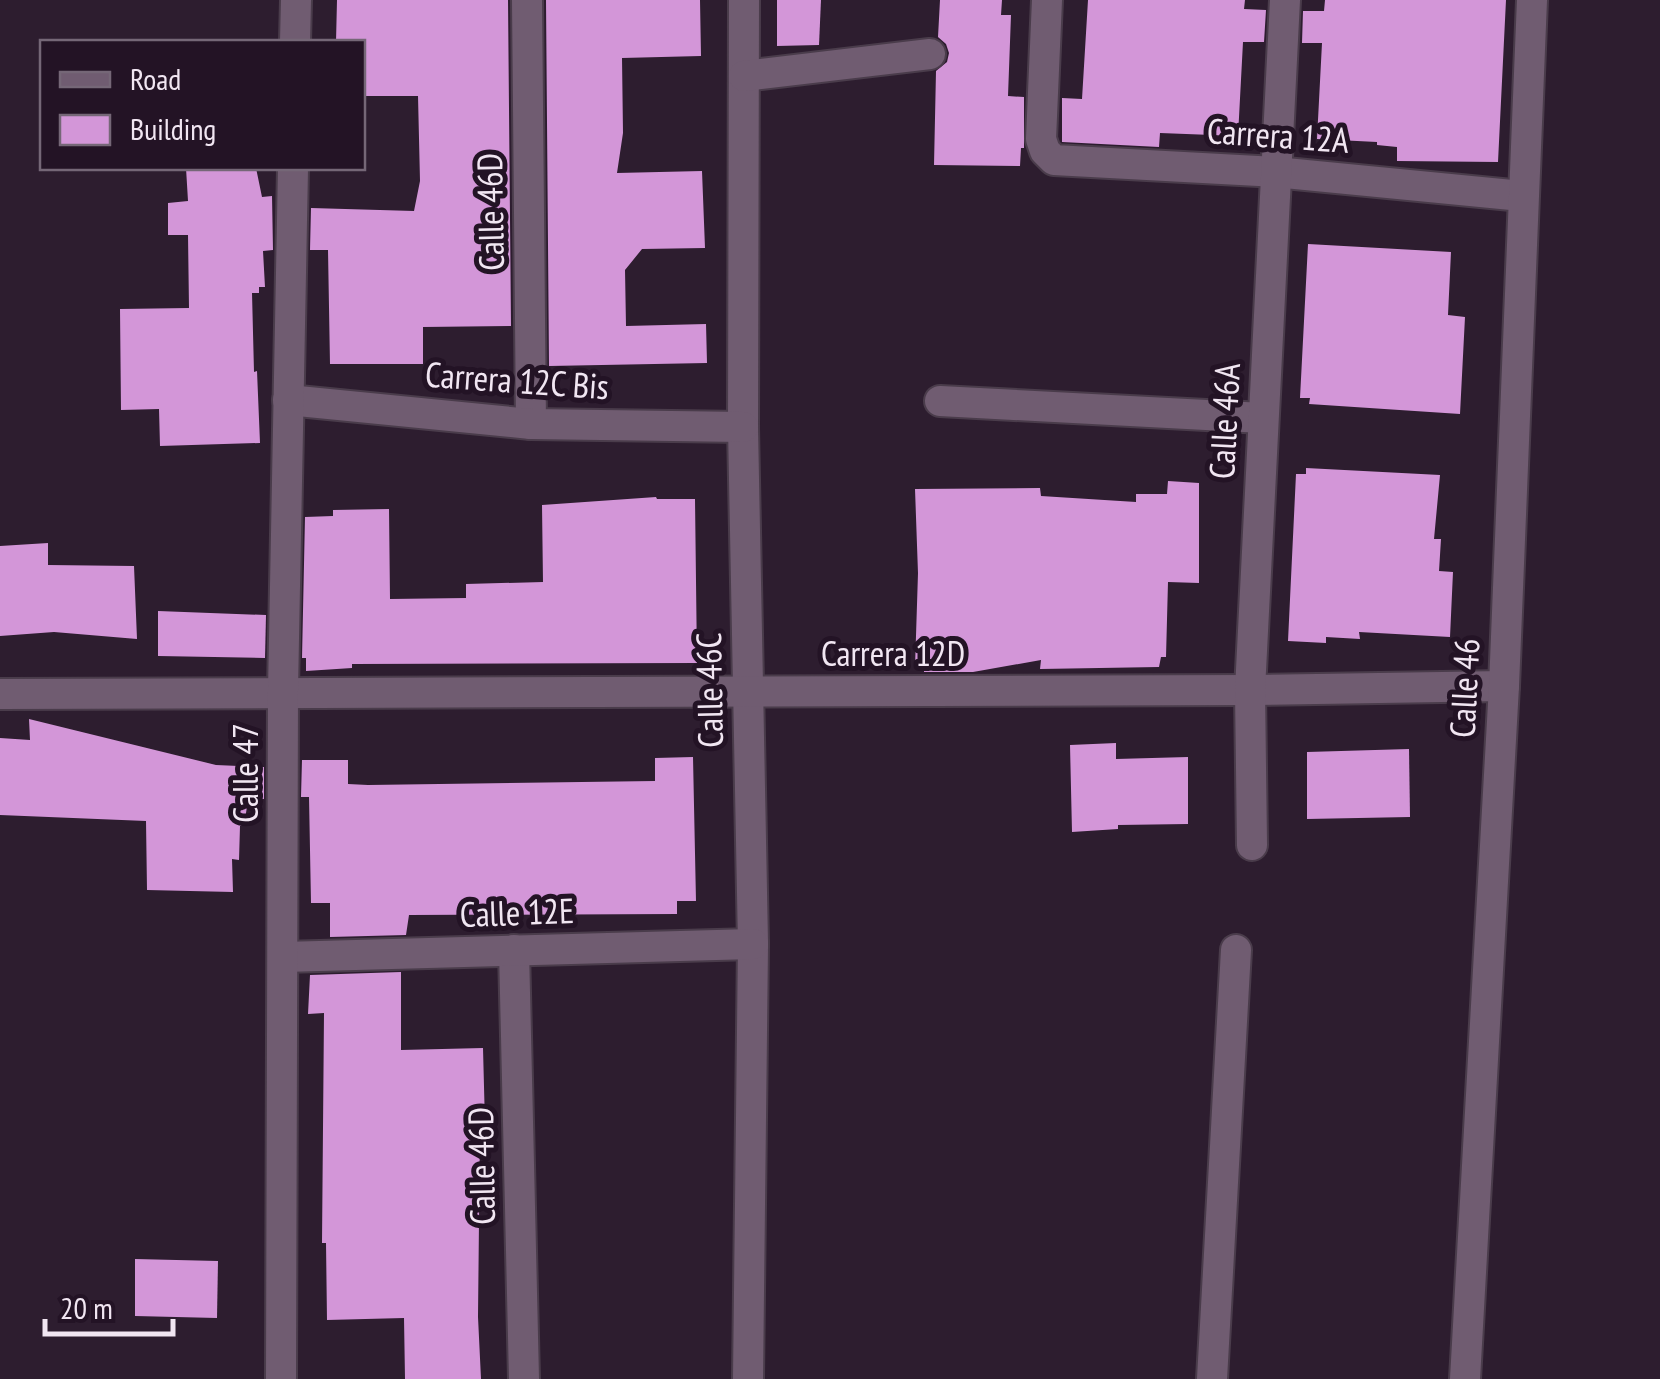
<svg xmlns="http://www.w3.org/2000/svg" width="1660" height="1379" font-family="'PT Sans Narrow',sans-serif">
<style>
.building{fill:#d396d8}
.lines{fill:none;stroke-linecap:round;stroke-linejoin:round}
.street-casing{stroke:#4a3c4b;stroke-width:34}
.street{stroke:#705c71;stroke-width:30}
.labels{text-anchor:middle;stroke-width:10;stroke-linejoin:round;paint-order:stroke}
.street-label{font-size:35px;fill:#f1e6f2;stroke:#231325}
</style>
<rect width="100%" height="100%" fill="#2d1d2f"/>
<g class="building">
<polygon points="337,0 508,0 511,326 423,327 423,364 330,364 328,250 310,250 311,208 414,211 420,181 418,96 362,96 362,42 336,42"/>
<polygon points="546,0 700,0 701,56 622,58 623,133 617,173 702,171 705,248 642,249 625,270 626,326 706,324 707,363 549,366"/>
<polygon points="777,0 821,0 819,45 777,46"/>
<polygon points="940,0 1002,0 1001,15 1011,15 1008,96 1024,97 1024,148 1021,148 1020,166 934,165 936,71 947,62 949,53 946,44 938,37"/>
<polygon points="1088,0 1245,0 1244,9 1266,10 1264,42 1243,42 1238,136 1160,133 1159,147 1062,142 1062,98 1082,99"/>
<polygon points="1325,0 1506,0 1498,162 1397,161 1397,147 1377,145 1377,142 1317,139 1322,43 1302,43 1303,11 1324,11"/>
<polygon points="186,168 256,168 262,197 272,196 273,250 263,251 265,287 259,287 259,293 252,293 254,372 257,371 260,443 160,446 159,409 121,410 120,309 189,308 188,235 168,235 168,203 188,201"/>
<polygon points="1308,244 1451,252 1448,315 1465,317 1460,414 1309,404 1310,398 1300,398"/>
<polygon points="1306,468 1440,475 1434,539 1441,539 1439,571 1453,572 1450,637 1359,632 1360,639 1326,637 1326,643 1288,641 1296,474 1306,474"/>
<polygon points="1168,481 1199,483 1199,583 1168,582 1166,657 1161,657 1159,667 1040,669 1041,660 973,672 924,672 924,667 915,667 918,573 915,489 1040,488 1041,496 1136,502 1136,494 1167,494"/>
<polygon points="656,497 657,499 695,499 697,663 352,664 352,668 306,671 306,658 302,658 305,517 333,516 333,510 389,509 390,599 466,598 466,584 543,582 542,505"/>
<polygon points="48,543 48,565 134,566 137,639 54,632 0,636 0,546"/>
<polygon points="158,611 266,615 265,658 158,656"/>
<polygon points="29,719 216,765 264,767 264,799 248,800 244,826 240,826 239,860 232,859 233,892 147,890 146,821 0,815 0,738 30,740"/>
<polygon points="1116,743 1116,759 1188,757 1188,824 1118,825 1118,829 1072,832 1070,745"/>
<polygon points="1409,749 1410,817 1307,819 1307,752"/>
<polygon points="693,757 696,901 677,901 677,914 409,915 406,935 330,937 330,903 311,903 309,797 301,797 302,760 348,760 348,784 368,785 655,781 655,758"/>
<polygon points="401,972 401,1050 483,1048 485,1125 480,1125 478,1317 481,1379 405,1379 404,1318 327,1320 326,1243 322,1243 324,1013 308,1014 310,975"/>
<polygon points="135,1259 218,1261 217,1318 135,1316"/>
</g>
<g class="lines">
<defs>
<g id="street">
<polyline points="527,0 531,424"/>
<polyline points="744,0 743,427 753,944 748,1379"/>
<polyline points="1047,0 1041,139 1045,151 1054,160 1275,172 1522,196"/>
<polyline points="295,42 296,0"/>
<polyline points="744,76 930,54"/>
<polyline points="288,400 531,424 743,427"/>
<polyline points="940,401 1263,418"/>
<polyline points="0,694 1250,690 1504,686"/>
<polyline points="1252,845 1250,690 1285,0"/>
<polyline points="514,950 524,1379"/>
<polyline points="283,957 753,944"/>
<polyline points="281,1379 283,691 293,168"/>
<polyline points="1212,1379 1236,950"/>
<polyline points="1465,1379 1504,686 1532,0"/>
</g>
</defs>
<use href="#street" class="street-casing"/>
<use href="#street" class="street"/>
</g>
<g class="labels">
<g class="street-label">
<text transform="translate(1278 136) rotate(4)" y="12">Carrera 12A</text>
<text transform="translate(491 212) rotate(-91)" y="12">Calle 46D</text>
<text transform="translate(517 381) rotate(4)" y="12">Carrera 12C Bis</text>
<text transform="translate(1225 421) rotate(-87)" y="12">Calle 46A</text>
<text x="893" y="666">Carrera 12D</text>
<text transform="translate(1465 688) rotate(-87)" y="12">Calle 46</text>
<text transform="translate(710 690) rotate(-91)" y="12">Calle 46C</text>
<text transform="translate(246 773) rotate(-90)" y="12">Calle 47</text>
<text transform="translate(517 913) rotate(-2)" y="12">Calle 12E</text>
<text transform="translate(482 1166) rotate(-91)" y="12">Calle 46D</text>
</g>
</g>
<rect x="40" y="40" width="325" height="130" fill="#231325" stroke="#756777" stroke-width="2.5"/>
<rect x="60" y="72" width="50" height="15" fill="#705c71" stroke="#756777" stroke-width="2.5"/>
<text x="130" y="90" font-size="30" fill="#f1e6f2">Road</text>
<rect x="60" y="115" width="50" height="30" fill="#d396d8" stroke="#756777" stroke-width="2.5"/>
<text x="130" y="140" font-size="30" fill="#f1e6f2">Building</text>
<path d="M45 1319v15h128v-15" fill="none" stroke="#f1e6f2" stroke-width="5"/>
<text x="60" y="1319" font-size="30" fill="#f1e6f2" stroke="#231325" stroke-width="8" paint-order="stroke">20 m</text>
</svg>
